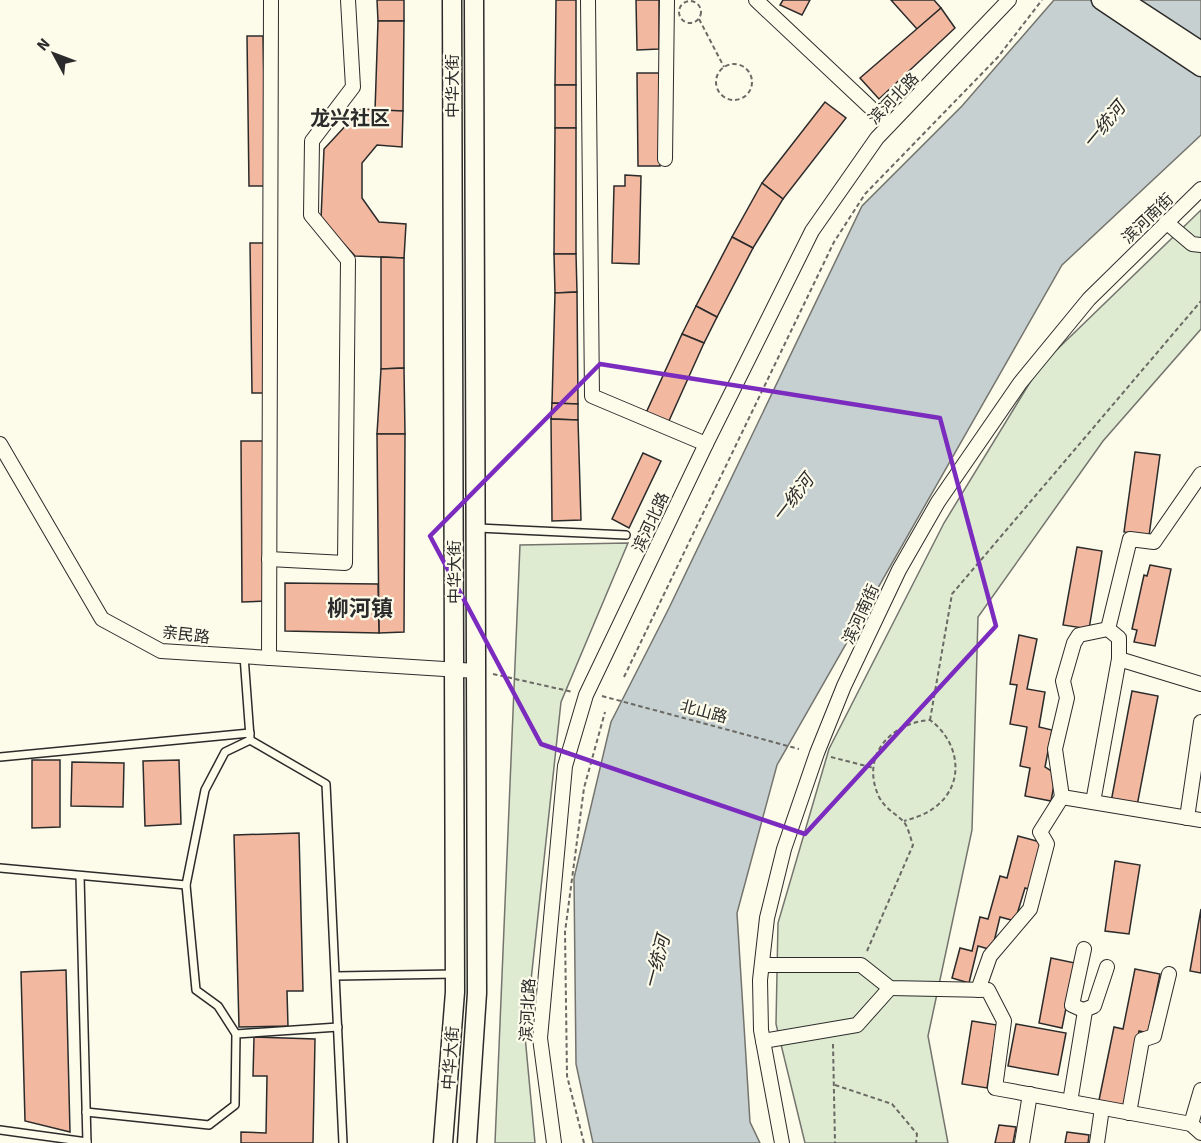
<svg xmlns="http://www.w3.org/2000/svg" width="1201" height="1143" font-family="'Source Sans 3','Noto Sans SC',sans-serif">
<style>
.green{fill:#deebd1;stroke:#74746e;stroke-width:1.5}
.water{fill:#c7d0d0;stroke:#74746e;stroke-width:1.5}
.building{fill:#f2b8a0;stroke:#2b2b2b;stroke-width:1.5}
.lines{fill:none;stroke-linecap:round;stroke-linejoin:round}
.lane-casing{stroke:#2b2b2b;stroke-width:10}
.street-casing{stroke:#2b2b2b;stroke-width:16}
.secondary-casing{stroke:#2b2b2b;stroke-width:21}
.path{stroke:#6a6964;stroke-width:2;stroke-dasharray:4.5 3;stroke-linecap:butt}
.lane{stroke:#fdfbea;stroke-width:7}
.street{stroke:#fdfbea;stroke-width:14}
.secondary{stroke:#fdfbea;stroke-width:18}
.path-bridge{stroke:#6a6964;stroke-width:2;stroke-dasharray:4.5 3;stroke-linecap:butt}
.marked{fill:none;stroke:#7b2cbf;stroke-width:4.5;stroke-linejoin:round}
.labels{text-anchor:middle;stroke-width:4.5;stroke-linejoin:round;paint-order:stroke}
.street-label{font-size:16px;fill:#2b2b2b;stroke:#fdfbea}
.water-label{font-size:18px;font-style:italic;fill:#2b2b2b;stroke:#fdfbea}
.quarter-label{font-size:20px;font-weight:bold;fill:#2b2b2b;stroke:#fdfbea}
.district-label{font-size:22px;font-weight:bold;fill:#2b2b2b;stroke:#fdfbea}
</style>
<rect width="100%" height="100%" fill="#fdfbea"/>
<g class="green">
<polygon points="1201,210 1201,329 1103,441 978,617 972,830 928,1036 948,1143 805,1143 776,1024 778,923 829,749 944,523 1040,366"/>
<polygon points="628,543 561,702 525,1036 535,1143 495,1143 520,545"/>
</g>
<polygon class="water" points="1054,0 1201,0 1201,135 1062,265 777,765 737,913 750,1122 760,1143 593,1143 576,1064 574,878 611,722 669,608 862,206 962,106"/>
<g class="building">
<polygon points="377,0 404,0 404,21 378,21"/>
<polygon points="556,0 576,0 576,85 555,85"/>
<polygon points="636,0 659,0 659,49 637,50"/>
<polygon points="783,0 810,0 802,15 780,5"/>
<polygon points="891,0 934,0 941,8 917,29"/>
<polygon points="941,8 955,28 879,99 860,78"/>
<polygon points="378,21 404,21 403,111 375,111"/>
<polygon points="247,36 263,36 266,186 249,186"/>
<polygon points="637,73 659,73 660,166 638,166"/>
<rect x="555" y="85" width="21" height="43"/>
<polygon points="825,102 846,118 783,199 762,183"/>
<polygon points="361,109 403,111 402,147 377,145 362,163 362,198 379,222 406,224 404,258 355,256 321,219 324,149"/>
<polygon points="555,128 576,128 576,254 554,254"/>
<polygon points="625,175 641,176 639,264 612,263 614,186 625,186"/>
<polygon points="762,183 783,199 753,248 732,237"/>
<polygon points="732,237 753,248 717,317 696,306"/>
<polygon points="250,243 266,243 268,393 252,393"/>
<polygon points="554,254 576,254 577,292 555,293"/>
<polygon points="381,257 404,258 404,368 381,369"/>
<polygon points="577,292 578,404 552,403 555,293"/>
<polygon points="696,306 717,317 704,343 682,334"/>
<polygon points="682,334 704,343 668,423 646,413"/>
<polygon points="404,368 405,434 377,434 381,369"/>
<polygon points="552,403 578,404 578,420 551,419"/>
<polygon points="551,419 578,420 581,520 552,521"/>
<polygon points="377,434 405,434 404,632 379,633"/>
<polygon points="241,441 267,441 268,601 242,602"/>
<polygon points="1135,452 1160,455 1149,536 1124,532"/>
<polygon points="643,453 661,461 629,528 612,519"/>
<polygon points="1077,547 1102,551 1089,629 1063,625"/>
<polygon points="1150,565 1171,569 1155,646 1134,642 1137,630 1132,629 1144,575 1147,576"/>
<polygon points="285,583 378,584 379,633 285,631"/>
<polygon points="1019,635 1037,639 1027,689 1045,692 1039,727 1052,730 1045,767 1056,774 1051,801 1025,796 1030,768 1020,766 1027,727 1010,724 1017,685 1010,684"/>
<polygon points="1132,691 1158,696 1137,806 1111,802"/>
<polygon points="32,760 60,760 60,827 32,828"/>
<polygon points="179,760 181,824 145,826 143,761"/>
<polygon points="72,762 124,763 123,807 71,806"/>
<polygon points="299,833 303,991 287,991 288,1026 239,1027 234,835"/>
<polygon points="1018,836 1044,843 1032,890 1025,888 1015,921 1000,917 992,950 978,946 969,983 952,978 960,948 972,951 980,917 988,919 1000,876 1007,878"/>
<polygon points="1115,861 1140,865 1129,934 1105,931"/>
<polygon points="1201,909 1201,973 1190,971"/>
<polygon points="1051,958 1075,963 1062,1028 1039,1023"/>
<polygon points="1135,969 1160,974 1148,1033 1139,1031 1124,1110 1098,1105 1114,1027 1123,1029"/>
<polygon points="66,970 70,1132 25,1121 21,972"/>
<polygon points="972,1021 997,1025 987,1088 962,1084"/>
<polygon points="1016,1024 1066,1033 1058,1075 1008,1066"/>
<polygon points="254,1037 315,1039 313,1143 241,1143 241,1132 266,1133 267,1076 253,1076"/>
<polygon points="999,1125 1016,1127 1013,1143 995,1143"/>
<polygon points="1067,1132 1089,1135 1088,1143 1065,1143"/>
</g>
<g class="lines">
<defs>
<g id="lane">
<polyline points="478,528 626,535"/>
<polyline points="244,656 250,737"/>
<polyline points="0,757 250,733"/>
<polyline points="0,868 186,885 205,790 225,752 250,740 326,784 343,1143"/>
<polyline points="80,876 87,1143"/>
<polyline points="336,976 455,974"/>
<polyline points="236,1034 338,1027"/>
<polyline points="86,1112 209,1125 235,1105 236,1034 218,1006 196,990 186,885"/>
<polyline points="0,1130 87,1142"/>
</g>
<g id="street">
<polyline points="588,0 592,396 706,444"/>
<polyline points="756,0 889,125"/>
<polyline points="665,159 667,0"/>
<polyline points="1166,222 1192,244 1201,245"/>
<polyline points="0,444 102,619 161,651 476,671"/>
<polyline points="269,559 345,563 348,260 311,215 312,141 353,87 348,0"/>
<polyline points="1108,629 1130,539 1154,542 1201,474"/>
<polyline points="269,658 271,0"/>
<polyline points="1062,797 1201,820"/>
<polyline points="1093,802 1119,659"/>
<polyline points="1187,818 1201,722"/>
<polyline points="762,965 861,965 890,988 988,990 1004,1021 995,1088 1191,1124"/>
<polyline points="978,990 990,956 1030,909 1047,844 1040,832 1062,797 1055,749 1067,698 1063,681 1074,643 1079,635 1108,629 1119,638 1119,659 1201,684"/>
<polyline points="1084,1010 1094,1006 1107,967"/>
<polyline points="763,1041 857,1025 890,988"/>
<polyline points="1201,1090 1191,1124 1201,1133"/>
<polyline points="1070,1102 1085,1011 1072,1005 1084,949"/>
<polyline points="1129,1113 1142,1040 1154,1036 1169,974"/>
<polyline points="554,1143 540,1038 565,766 586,695 706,444 812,231 877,138 1009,0"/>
<polyline points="782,1143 761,1030 760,980 767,918 784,849 817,753 844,686 899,570 938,502 1020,383 1089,299 1201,189"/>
<polyline points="1022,1143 1030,1094"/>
<polyline points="1097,1143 1102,1108"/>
</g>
<g id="secondary">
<polyline points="1101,0 1201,67"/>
<polyline points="1123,0 1201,51"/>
<polyline points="443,1143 455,992 452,0"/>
<polyline points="467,1143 477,993 474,0"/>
</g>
</defs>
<use href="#lane" class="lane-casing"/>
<use href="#street" class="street-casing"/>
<use href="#secondary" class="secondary-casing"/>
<g class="path">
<circle cx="690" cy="12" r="11"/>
<polyline points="699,19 724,67"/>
<circle cx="734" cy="82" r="18"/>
<polyline points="493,674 573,692"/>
<polyline points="624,677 834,242 865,194 998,57 1042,0"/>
<polyline points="930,720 952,594 1201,301"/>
<polyline points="831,757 874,768"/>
<path d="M867,951L913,845C910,837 908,825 902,820C893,812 885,808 879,797C860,756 890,723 930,720C959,741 967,784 934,808C925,815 914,818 904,821"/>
<polyline points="833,1044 835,1143"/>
<polyline points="835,1085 892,1104 917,1134 916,1143"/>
<polyline points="584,1143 567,1076 565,932 584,788 605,712"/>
</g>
<use href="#lane" class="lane"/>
<use href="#street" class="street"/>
<use href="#secondary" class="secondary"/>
<polyline class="path-bridge" points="602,696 799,749"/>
</g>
<path class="marked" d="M600,364L940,418L996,626L805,834L541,744L430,536Z"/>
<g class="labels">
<g class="street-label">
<text transform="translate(452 86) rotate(-90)" y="6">中华大街</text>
<text transform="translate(893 98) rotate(-46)" y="6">滨河北路</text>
<text transform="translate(1147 218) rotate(-44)" y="6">滨河南街</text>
<text transform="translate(650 522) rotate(-65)" y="6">滨河北路</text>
<text transform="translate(454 572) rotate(-90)" y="6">中华大街</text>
<text transform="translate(860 614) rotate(-65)" y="6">滨河南街</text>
<text transform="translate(186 634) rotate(7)" y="6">亲民路</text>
<text transform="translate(704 711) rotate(15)" y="6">北山路</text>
<text transform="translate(527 1010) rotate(-87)" y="6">滨河北路</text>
<text transform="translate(450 1058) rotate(-86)" y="6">中华大街</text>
</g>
<g class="water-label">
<text transform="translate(1104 125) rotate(-50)" y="6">一统河</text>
<text transform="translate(793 498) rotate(-52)" y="6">一统河</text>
<text transform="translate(657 962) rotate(-75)" y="6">一统河</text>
</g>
<g class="quarter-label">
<text x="350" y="125">龙兴社区</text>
</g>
<g class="district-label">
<text x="360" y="616">柳河镇</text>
</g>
</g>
<g transform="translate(54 54) rotate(311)" stroke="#fdfbea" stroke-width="4.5" paint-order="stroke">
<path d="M0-4.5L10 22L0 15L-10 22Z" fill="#2b2b2b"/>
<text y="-9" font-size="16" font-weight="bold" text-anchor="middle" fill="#2b2b2b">N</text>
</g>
</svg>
